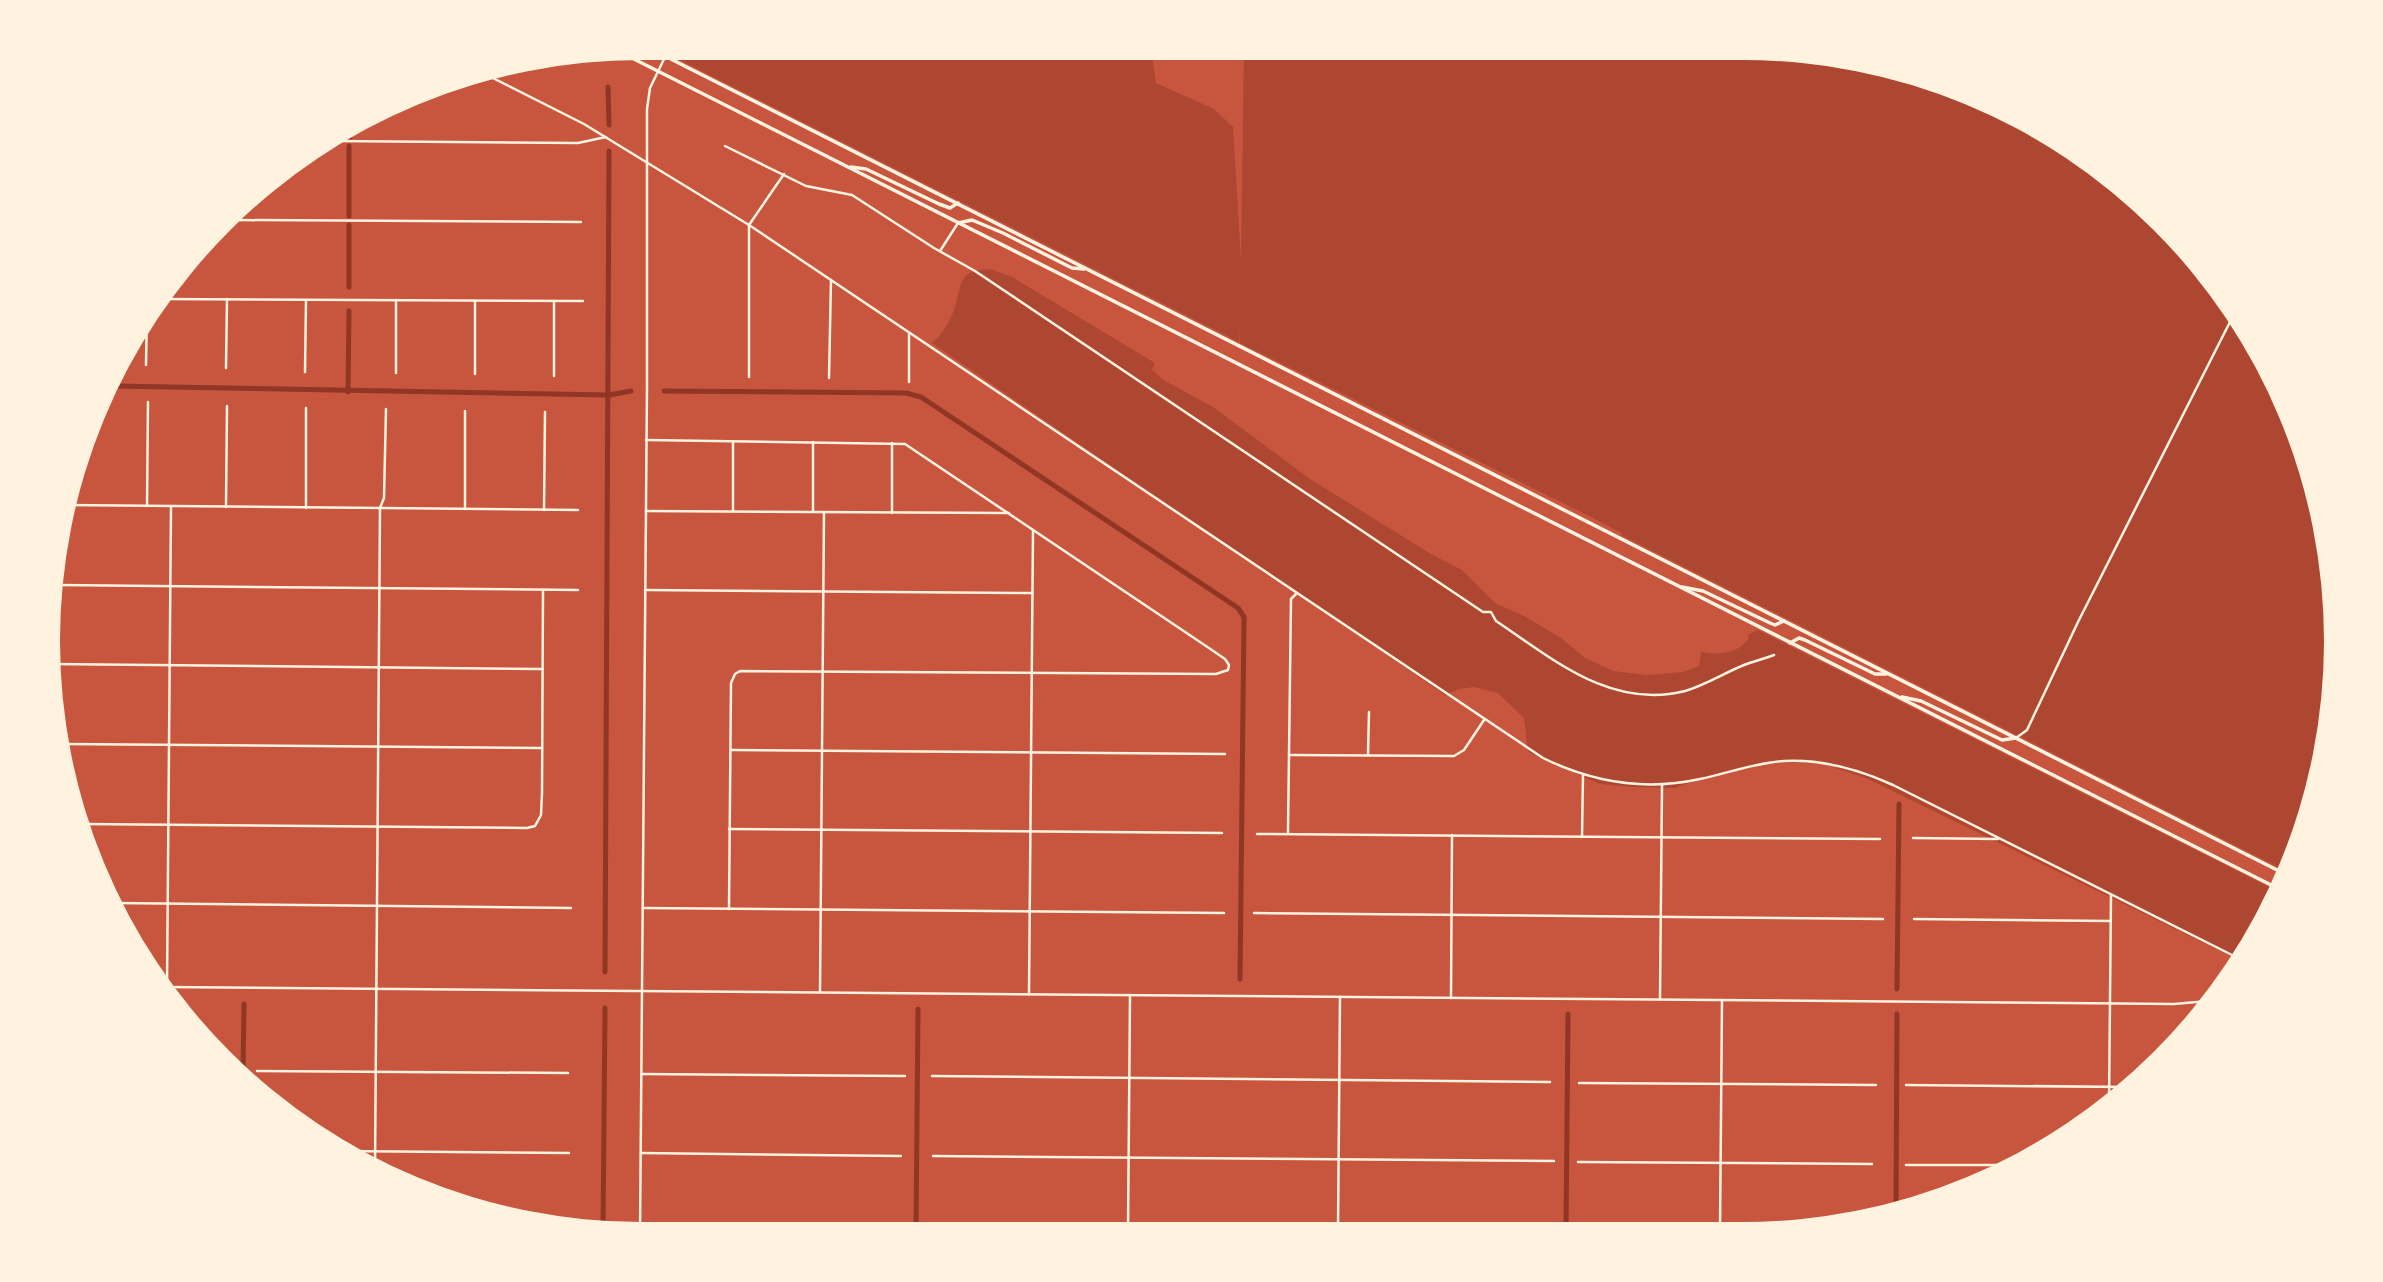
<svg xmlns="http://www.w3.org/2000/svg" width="2383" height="1282" font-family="'Work Sans',sans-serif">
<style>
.green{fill:#ae4732}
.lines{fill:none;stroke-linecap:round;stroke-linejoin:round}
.canal{stroke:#8f3625;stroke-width:5}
.minor{stroke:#fff3e0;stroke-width:2.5}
.tertiary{stroke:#fff3e0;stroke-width:2.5}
.trunk{stroke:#fff3e0;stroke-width:3.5}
</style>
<rect width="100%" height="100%" fill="#c8553d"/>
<g class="green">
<polygon points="654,47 1151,48 1156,83 1214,109 1233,127 1241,261 1244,48 1780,49 1896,68 2039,127 2133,194 2213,279 2274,378 2315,487 2334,602 2331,718 2304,831 2286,871 1621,535 1622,533 1585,514 1240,343 1240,330 1239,342"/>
<path d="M990,269L1012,277L1155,363L1152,370L1165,381L1213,407L1310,479L1431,554L1462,570L1495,603L1526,617L1561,638L1585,658L1613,671L1647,675L1683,672L1699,666L1701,652C1718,655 1739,654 1749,638L1747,635L1758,630L2277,891L2256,938L2239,960L1868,779L1825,764L1775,762L1720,773L1674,788L1630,787L1600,784L1534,755L1528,751L1524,718L1498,693L1474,687L1460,689L1445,695L932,343C944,333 954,315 957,299C963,275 964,271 990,269Z"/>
</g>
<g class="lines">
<g class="canal">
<polyline points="608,87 609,125"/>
<polyline points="350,137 350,133"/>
<polyline points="349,216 349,146"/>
<polyline points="349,287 349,225"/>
<polyline points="113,386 609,395 631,391"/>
<polyline points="664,391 906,393 921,397 1238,608 1244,617 1240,979"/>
<polyline points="348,392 349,311"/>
<polyline points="605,972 609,151"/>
<polyline points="1897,989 1899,804"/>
<polyline points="243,1073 244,1004"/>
<polyline points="1896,1212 1897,1014"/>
<polyline points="1566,1231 1568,1014"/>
<polyline points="603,1233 605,1008"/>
<polyline points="916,1233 918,1009"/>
</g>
<g class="minor">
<path d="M483,73L584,124L749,225L1543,758C1592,782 1646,791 1700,779C1728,773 1755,763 1784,761C1822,759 1858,769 1893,785L2240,959"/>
<polyline points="333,141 578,143 606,137"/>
<path d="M725,146L806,186L852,195L934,248L975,271L1483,612H1491L1496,621C1553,659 1611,710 1685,691C1706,685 1724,673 1744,665C1754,661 1764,659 1774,655"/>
<polyline points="233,220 581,222"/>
<polyline points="940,251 958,223"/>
<polyline points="159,299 583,301"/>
<polyline points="396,300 396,373"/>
<polyline points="146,365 147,312"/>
<polyline points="226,368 227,299"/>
<polyline points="305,372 306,300"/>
<polyline points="475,374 475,301"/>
<polyline points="554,376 554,302"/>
<polyline points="749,377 749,225 784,174"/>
<polyline points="829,378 831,280"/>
<polyline points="909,382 909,333"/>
<polyline points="646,440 905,444 1206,646 1225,659 1229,665 1228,670 1216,674 740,671 735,674 731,683 729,909"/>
<polyline points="66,505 578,510"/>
<polyline points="67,505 67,489"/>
<polyline points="147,506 148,402"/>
<polyline points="226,507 227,406"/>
<polyline points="306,508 306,408"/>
<polyline points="465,509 465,411"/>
<polyline points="544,510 545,412"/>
<polyline points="646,511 1009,513"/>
<polyline points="733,511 733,442"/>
<polyline points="813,512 813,442"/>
<polyline points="892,513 892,443"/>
<polyline points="58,585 578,590"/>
<polyline points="645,590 1032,593"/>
<polyline points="50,664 542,669"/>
<polyline points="2016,738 2027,730 2078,622 2234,314"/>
<polyline points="63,744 542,748"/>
<polyline points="731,750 1225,754"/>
<polyline points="1289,755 1454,756 1464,750 1484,720"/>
<polyline points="1368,755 1369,712"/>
<polyline points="82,824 527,828 535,826 541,815 542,793 543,590"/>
<polyline points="729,829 1222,833"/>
<polyline points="1288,832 1291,599 1297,593"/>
<polyline points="1257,834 1880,839"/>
<polyline points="1582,837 1583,774"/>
<polyline points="1913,838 1998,839"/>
<polyline points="114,903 571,908"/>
<polyline points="643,908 1224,913"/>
<polyline points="1254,913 1883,919"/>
<polyline points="1914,919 2110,921"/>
<polyline points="166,987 2065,1003 2174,1004 2208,1001"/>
<polyline points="167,987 171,507"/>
<polyline points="820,992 824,512"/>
<polyline points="1029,994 1033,530"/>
<polyline points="1451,998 1452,835"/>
<polyline points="1660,998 1662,785"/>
<polyline points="257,1071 568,1073"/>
<polyline points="642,1074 905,1076"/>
<polyline points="932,1076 1550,1082"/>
<polyline points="1579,1083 1876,1085"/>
<polyline points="1906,1085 2130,1087"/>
<polyline points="2109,1104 2111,895"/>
<polyline points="339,1151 569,1153"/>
<polyline points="641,1153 901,1156"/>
<polyline points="933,1156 1554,1161"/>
<polyline points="1578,1162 1872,1164"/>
<polyline points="1906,1165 2010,1165"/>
<polyline points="375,1168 380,508 384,498 386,409"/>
<polyline points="1720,1230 1722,1000"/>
<polyline points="1338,1231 1340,997"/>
<polyline points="1128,1232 1130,995"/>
<polyline points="641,1233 662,1233"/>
</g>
<polyline class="tertiary" points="640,1233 647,387 647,109 650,88 665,57"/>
<g class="trunk">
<polyline points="647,47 2285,874"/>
<polyline points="618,51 2279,889"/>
<polyline points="851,167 866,169 939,204 950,208 958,203"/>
<polyline points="958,223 972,220 1003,233 1072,268 1084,269"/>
<polyline points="1682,587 1703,591 1770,623 1775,625 1784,621"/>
<polyline points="1790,643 1799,638 1805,640 1875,674 1886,674"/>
<polyline points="1902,697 1921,701 2002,740 2016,738"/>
</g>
</g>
<path d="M0 0H2383V1282H0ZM641 60H1743A581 581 0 0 1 2324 641V641A581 581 0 0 1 1743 1222H641A581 581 0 0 1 60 641V641A581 581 0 0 1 641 60Z" fill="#fff3e0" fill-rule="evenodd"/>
</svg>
